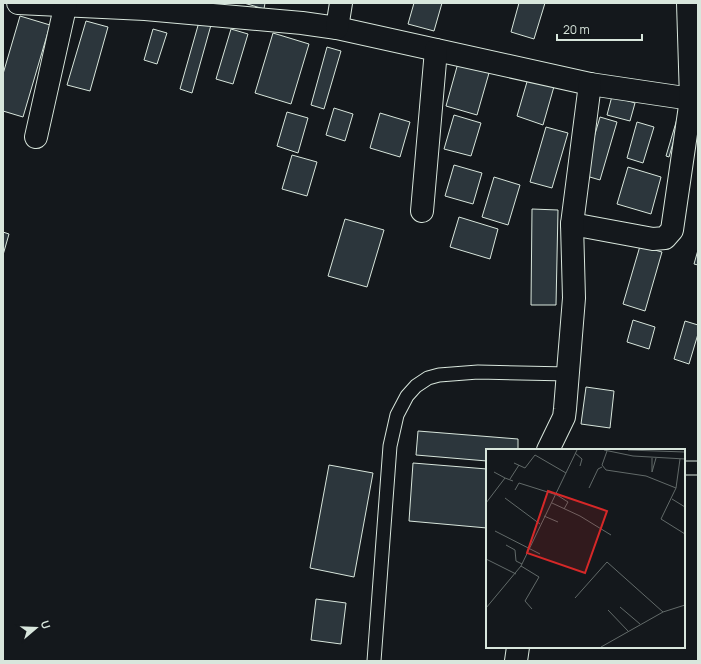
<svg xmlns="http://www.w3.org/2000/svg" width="701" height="664" font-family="Manrope,sans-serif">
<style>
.building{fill:#2c363c;stroke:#d8e6dc}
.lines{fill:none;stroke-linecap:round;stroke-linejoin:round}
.service-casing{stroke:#d8e6dc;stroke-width:15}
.minor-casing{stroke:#d8e6dc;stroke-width:24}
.service{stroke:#14181c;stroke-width:13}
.minor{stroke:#14181c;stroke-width:22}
.inset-road{fill:none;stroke:#626a69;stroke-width:1}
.view{fill:#d62828;fill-opacity:0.15;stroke:#d62828;stroke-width:2}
.inset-edge{fill:none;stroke:#d8e6dc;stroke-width:2}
</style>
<rect width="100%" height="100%" fill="#14181c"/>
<g class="building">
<polygon points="244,3 265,3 264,9"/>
<polygon points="414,3 442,3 434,31 408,24"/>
<polygon points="519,3 545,3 534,39 511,32"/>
<polygon points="20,16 50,25 23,117 3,111 3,74"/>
<polygon points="86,21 108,27 90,91 67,85"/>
<polygon points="199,22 211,25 192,93 180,89"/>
<polygon points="153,29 167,33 157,64 144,60"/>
<polygon points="231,29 248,34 233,84 216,79"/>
<polygon points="273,33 309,44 291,104 255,93"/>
<polygon points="327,47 341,51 324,109 311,105"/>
<polygon points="458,63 489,73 477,115 446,106"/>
<polygon points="529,75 555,83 543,125 517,116"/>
<polygon points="612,96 635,103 630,121 607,115"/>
<polygon points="334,108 353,114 345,141 326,135"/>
<polygon points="287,112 308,118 298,153 277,146"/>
<polygon points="380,113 410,122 400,157 370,148"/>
<polygon points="454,115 481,123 471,156 444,149"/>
<polygon points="600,117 617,122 600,180 583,175"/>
<polygon points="677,119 680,119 669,157 666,156"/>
<polygon points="637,122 654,127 643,163 627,158"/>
<polygon points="546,127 568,133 552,188 530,182"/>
<polygon points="292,155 317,162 307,196 282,189"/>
<polygon points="454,165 482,173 473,204 445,196"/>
<polygon points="628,167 661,177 651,214 617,204"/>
<polygon points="494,177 520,185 508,225 482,217"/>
<polygon points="532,209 558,210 556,305 531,305"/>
<polygon points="459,217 498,229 490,259 450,247"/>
<polygon points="345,219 384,230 367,287 328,276"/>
<polygon points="3,232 9,234 3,255"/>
<polygon points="640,246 662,252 645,311 623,304"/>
<polygon points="698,250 698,265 694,264"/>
<polygon points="633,320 655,327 649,349 627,342"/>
<polygon points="685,321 698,325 698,334 689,364 674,359"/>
<polygon points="586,387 614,391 610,428 581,424"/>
<polygon points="418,431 518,439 518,450 487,450 487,461 416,455"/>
<polygon points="413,463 487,469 487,528 409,521"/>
<polygon points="329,465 373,473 354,577 310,568"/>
<polygon points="316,599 346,603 341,644 311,640"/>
</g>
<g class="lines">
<defs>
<g id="service">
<polyline points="684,468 698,468"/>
<polyline points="374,661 390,446 397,415 407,396 416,386 428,378 439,375 478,372 569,374"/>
</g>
<g id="minor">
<polyline points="18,3 145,9 302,23 337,28 590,84 698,100"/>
<polyline points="337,28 341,3"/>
<polyline points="36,137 66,3"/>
<polyline points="422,211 436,50"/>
<polyline points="572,224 653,239 665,238 672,230 691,99 688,3"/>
<polyline points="548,450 564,417 565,409 574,298 572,224 590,84"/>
<polyline points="516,661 518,647"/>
</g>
</defs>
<use href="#service" class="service-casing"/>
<use href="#minor" class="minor-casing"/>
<use href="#service" class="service"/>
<use href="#minor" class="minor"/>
</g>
<g transform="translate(486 449)">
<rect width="199" height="199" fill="#14181c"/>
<path class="inset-road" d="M118,1L147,7L199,10M142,1L199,3M121,2L116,16L120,21L160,27L190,39M89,4L96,10L94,17M166,9V23L170,9M194,10L190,39L175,70L199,85M28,14L39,19L49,6L80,24M8,23L19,29M24,30L33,16M103,39L112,20L116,18M29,41L33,34L71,46L82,53L78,60M19,49L54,75M186,50L199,58M0,54L19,29L27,32M66,54L94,67L125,86M58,67L72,73M9,82L54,105M20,96L29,101L30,112L36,115M0,110L30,125M35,117L53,128L39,152L46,160M89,149L121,113L177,163M134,158L154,175M0,159L35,117L91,1M122,161L142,182M115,198L177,163L199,156"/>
<path class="view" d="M62,42L121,62L99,124L41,104Z"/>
<rect width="199" height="199" class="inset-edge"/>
</g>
<rect width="701" height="664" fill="none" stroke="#d8e6dc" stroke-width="8"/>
<g transform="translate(36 628) rotate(71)" stroke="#14181c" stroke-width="3" paint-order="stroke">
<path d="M0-3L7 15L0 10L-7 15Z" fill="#d8e6dc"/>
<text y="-6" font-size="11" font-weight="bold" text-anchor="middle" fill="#d8e6dc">U</text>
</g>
<path d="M557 34v6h85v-6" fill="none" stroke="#d8e6dc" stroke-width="2"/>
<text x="563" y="34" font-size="12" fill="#d8e6dc" stroke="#14181c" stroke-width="3" paint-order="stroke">20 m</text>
</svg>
